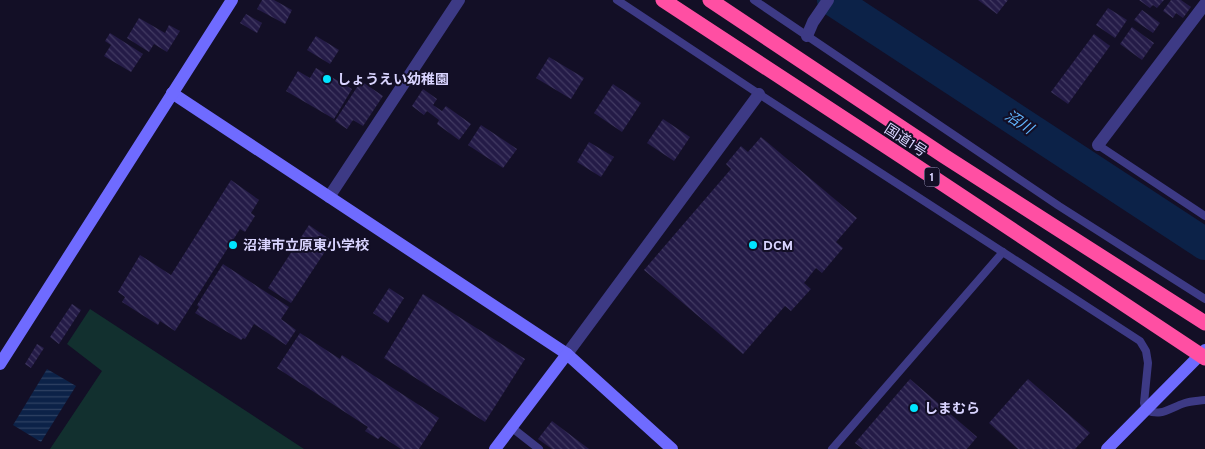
<svg xmlns="http://www.w3.org/2000/svg" width="1205" height="449" font-family="Overpass,'Noto Sans JP',sans-serif">
<style>
.pitch{fill:#12302f}
.water{fill:url(#water-rules)}
.lines{fill:none;stroke-linecap:round;stroke-linejoin:round}
.river{stroke:#0c2248;stroke-width:32}
.building{fill:url(#building-back-hatch)}
.lane{stroke:#3d3a85;stroke-width:8}
.street{stroke:#3d3a85;stroke-width:12}
.secondary{stroke:#6f6bff;stroke-width:12}
.highway{stroke:#ff4fa3;stroke-width:15}
.poi-dot{fill:#00e5ff;stroke:#130f26;stroke-width:2}
.labels{text-anchor:middle;stroke-width:4;stroke-linejoin:round;paint-order:stroke}
.shield{fill:#130f26;stroke:#9e99be;stroke-width:1}
.shield-label{font-size:12px;font-weight:bold;fill:#d9d4ff}
.poi-label{font-size:14px;font-weight:bold;fill:#d9d4ff;stroke:#130f26;text-anchor:start}
.street-label{font-size:14px;fill:#d9d4ff;stroke:#130f26}
.water-label{font-size:15px;font-style:italic;fill:#62b6ff;stroke:#130f26}
</style>
<defs>
<pattern id="water-rules" width="6" height="5" patternUnits="userSpaceOnUse" patternTransform="scale(1.25)"><rect width="6" height="5" fill="#0c2248"/><path d="M0 2.5h6" fill="none" stroke="#2f4163"/></pattern>
<pattern id="building-back-hatch" width="6" height="6" patternUnits="userSpaceOnUse" patternTransform="scale(1.25)"><rect width="6" height="6" fill="#241b47"/><path d="M-1 5l2 2M0 0l6 6M5-1l2 2" fill="none" stroke="#433b63"/></pattern>
</defs>
<rect width="100%" height="100%" fill="#130f26"/>
<polygon class="pitch" points="90,309 304,449 50,449 102,371 67,344"/>
<polygon class="water" points="47,369 76,386 41,442 13,425"/>
<g class="lines">
<polyline class="river" points="833,0 1205,244"/>
</g>
<g class="building">
<polygon points="262,0 274,0 292,10 285,24 257,9"/>
<polygon points="978,0 1008,0 997,14"/>
<polygon points="1139,0 1164,0 1157,8 1153,5 1150,8"/>
<polygon points="1171,0 1181,0 1191,7 1183,18 1176,13 1173,18 1163,11"/>
<polygon points="1108,8 1127,20 1115,38 1096,25"/>
<polygon points="1142,10 1160,23 1153,33 1134,20"/>
<polygon points="246,14 262,23 257,33 240,23"/>
<polygon points="139,18 165,33 169,25 180,31 167,52 154,44 149,52 127,38"/>
<polygon points="1132,27 1154,43 1142,60 1120,44"/>
<polygon points="110,33 143,54 131,72 104,56 111,45 105,41"/>
<polygon points="1094,34 1110,46 1068,104 1051,92"/>
<polygon points="316,36 339,50 330,64 307,50"/>
<polygon points="549,57 584,78 571,99 536,78"/>
<polygon points="316,68 352,89 334,119 286,91 298,71 310,78"/>
<polygon points="361,81 383,96 363,126 353,120 347,129 335,121"/>
<polygon points="613,84 641,103 622,132 594,113"/>
<polygon points="423,89 437,99 433,105 442,111 446,106 471,124 459,140 437,124 439,120 427,111 424,115 412,106"/>
<polygon points="663,119 690,137 674,161 647,143"/>
<polygon points="481,125 517,149 503,168 468,145"/>
<polygon points="761,137 857,218 836,242 843,248 822,273 816,268 804,283 811,289 791,311 785,306 743,354 644,270 731,169 726,164 741,146 748,152"/>
<polygon points="589,142 614,157 601,177 577,162"/>
<polygon points="231,180 259,200 251,213 255,216 245,232 240,229 175,331 160,321 158,325 122,302 125,297 118,292 140,255 171,275"/>
<polygon points="309,225 332,241 291,303 268,288"/>
<polygon points="223,264 289,307 281,319 296,330 286,345 254,324 245,339 243,338 241,340 195,313 199,307 197,305"/>
<polygon points="389,288 404,298 388,323 373,313"/>
<polygon points="423,294 525,359 485,422 384,358"/>
<polygon points="72,304 81,310 59,344 50,337"/>
<polygon points="300,333 340,359 342,355 439,418 419,449 401,449 381,436 378,439 365,431 368,427 277,368"/>
<polygon points="37,344 44,348 31,368 25,364"/>
<polygon points="910,379 977,437 967,449 863,449 855,443"/>
<polygon points="1028,379 1090,433 1075,449 1018,449 989,423"/>
<polygon points="552,421 589,449 552,449 538,439"/>
</g>
<g class="lines">
<g class="lane">
<path d="M617,0L759,94L1140,341L1146,351L1148,363L1144,403L1146,410C1162,417 1169,408 1185,403C1191,401 1198,401 1205,400"/>
<polyline points="754,0 1059,206 1205,299"/>
<polyline points="1098,145 1205,216"/>
<polyline points="511,427 539,449"/>
<polyline points="832,449 1003,252"/>
</g>
<g class="street">
<polyline points="807,36 813,22 828,0"/>
<polyline points="1098,145 1205,4"/>
<polyline points="329,197 459,0"/>
<polyline points="567,354 759,94"/>
</g>
<g class="secondary">
<polyline points="172,93 567,354 672,449"/>
<polyline points="0,364 232,0"/>
<polyline points="495,449 567,354"/>
<polyline points="1107,449 1205,350"/>
</g>
<g class="highway">
<polyline points="663,0 904,158 1205,358"/>
<polyline points="710,0 944,156 1205,323"/>
</g>
</g>
<g class="poi-dot">
<circle cx="327" cy="79" r="5"/>
<circle cx="233" cy="245" r="5"/>
<circle cx="753" cy="245" r="5"/>
<circle cx="914" cy="408" r="5"/>
</g>
<g class="labels">
<rect class="shield" x="924.5" y="167.5" width="15" height="19" rx="4"/>
<g class="shield-label">
<text x="932" y="181">1</text>
</g>
<g class="poi-label">
<text x="337" y="84">しょうえい幼稚園</text>
<text x="243" y="250">沼津市立原東小学校</text>
<text x="763" y="250">DCM</text>
<text x="924" y="413">しまむら</text>
</g>
<g class="street-label">
<text transform="translate(906 140) rotate(33)" y="5">国道1号</text>
</g>
<g class="water-label">
<text transform="translate(1019 122) rotate(33)" y="5">沼川</text>
</g>
</g>
</svg>
